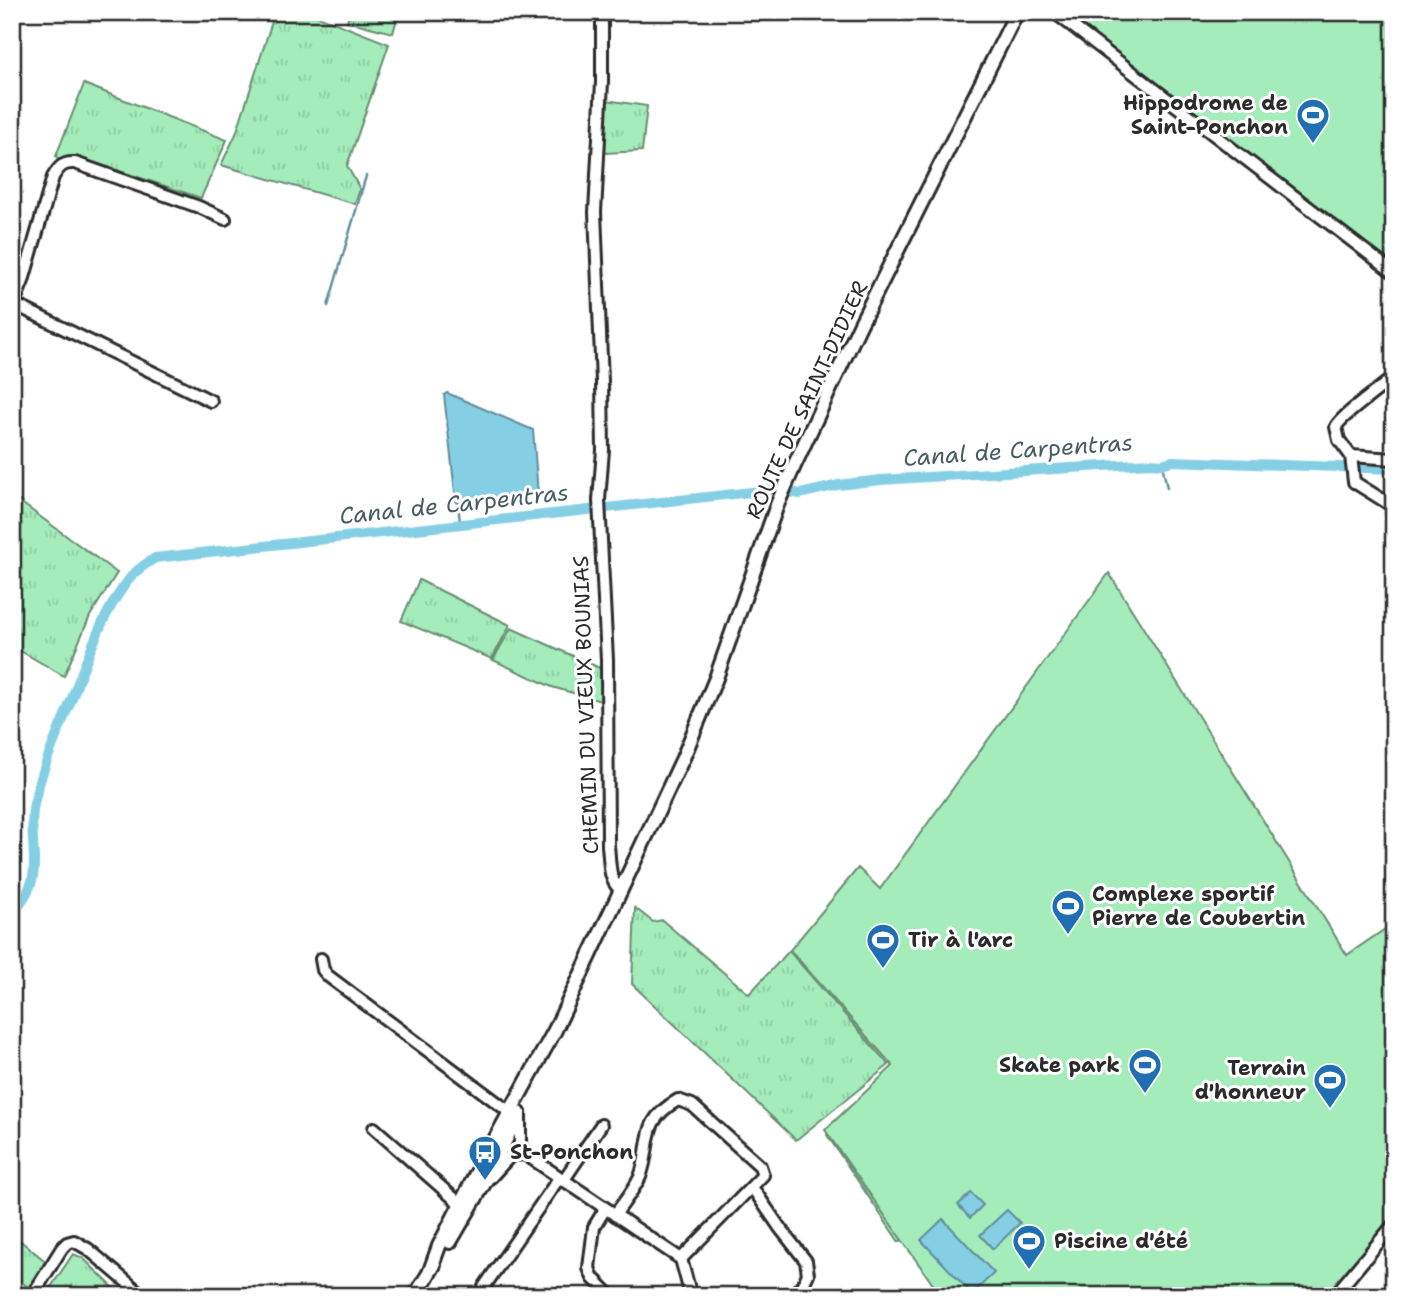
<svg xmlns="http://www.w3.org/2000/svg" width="1406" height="1308" font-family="'Shantell Sans',sans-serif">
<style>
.grass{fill:url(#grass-tufts);stroke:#688c73;stroke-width:2}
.green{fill:#a4edbb;stroke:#688c73;stroke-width:2}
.water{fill:#85cfe5;stroke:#618d9b;stroke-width:2}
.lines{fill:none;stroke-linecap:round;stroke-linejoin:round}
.stream{stroke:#618d9b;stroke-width:2.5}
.canal{stroke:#85cfe5;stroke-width:10}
.minor-casing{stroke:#2b2b2b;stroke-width:16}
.major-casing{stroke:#2b2b2b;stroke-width:18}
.minor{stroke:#fff;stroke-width:10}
.major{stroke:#fff;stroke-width:12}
.labels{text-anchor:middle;stroke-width:6;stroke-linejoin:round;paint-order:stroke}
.poi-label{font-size:21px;font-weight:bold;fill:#2b2b2b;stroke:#fff;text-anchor:start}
.street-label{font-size:21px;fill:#2b2b2b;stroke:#fff}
.water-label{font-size:23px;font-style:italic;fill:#465c63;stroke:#fff}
</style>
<defs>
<pattern id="grass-tufts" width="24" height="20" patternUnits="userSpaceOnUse" patternTransform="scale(1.75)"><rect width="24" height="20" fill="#a4edbb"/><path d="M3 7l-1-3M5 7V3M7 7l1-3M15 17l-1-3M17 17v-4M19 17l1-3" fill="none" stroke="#8dcba1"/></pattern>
</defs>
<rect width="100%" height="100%" fill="#fff"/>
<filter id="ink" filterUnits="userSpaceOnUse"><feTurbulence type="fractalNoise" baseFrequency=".0143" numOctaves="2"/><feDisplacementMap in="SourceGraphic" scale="14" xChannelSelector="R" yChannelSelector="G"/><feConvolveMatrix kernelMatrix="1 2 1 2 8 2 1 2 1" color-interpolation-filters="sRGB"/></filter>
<g filter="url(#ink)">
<g class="grass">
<polygon points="275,12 308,12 389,44 347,166 360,189 355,204 221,165 236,134"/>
<polygon points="350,12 399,12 393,33 347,21"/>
<polygon points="84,84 227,140 201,198 81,158 68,157 58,160 56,156"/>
<polygon points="606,100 647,106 642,151 605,153"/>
<polygon points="12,496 117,573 90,616 64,676 12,646"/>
<polygon points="419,580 510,625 492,659 401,621"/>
<polygon points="511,628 604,670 604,702 552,687 493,660"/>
<polygon points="635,908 653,922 662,920 749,994 789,951 889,1065 796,1140 632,984"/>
<polygon points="830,1131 919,1225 899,1242 827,1135"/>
<polygon points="12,1234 49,1264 34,1288 29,1288 12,1274"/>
<polygon points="73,1254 83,1258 122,1296 45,1296"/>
</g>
<g class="green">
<polygon points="1073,12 1394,12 1394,266 1071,23"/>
<polygon points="1109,573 1347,955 1394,923 1394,1218 1330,1296 941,1296 825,1130 893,1066 790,950 858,868 880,889"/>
</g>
<g class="water">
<polygon points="447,393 533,430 538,494 458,503 456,501 444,395"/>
<polygon points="971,1193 983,1205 970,1218 958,1205"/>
<polygon points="1007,1210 1020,1223 993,1249 980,1235"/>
<polygon points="943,1219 994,1273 972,1294 921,1240"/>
</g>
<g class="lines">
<g class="stream">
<polyline points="972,88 1009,12"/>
<polyline points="328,306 366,176"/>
<polyline points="1162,464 1167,488"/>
<polyline points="458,503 460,523"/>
</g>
<path class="canal" d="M12,916C19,906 27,895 31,884C39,860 28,829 34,804C42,767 58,733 72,698C88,657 102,613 130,578C137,569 146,564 155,558L778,489L800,494L838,485L881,480L1150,463L1162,464L1172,461L1394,469"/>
<defs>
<g id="minor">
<path d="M602,12V82L595,212L602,382L603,450L599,500L607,660L608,846C610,861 608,881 621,890"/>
<polyline points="1054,12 1394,273"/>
<polyline points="14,304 211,401"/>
<path d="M12,308L23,281L53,177C59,167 63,162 75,163L199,207L225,219"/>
<path d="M1394,377C1382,387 1340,417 1336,427L1339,440L1351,456L1354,482L1394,507"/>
<polyline points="1351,456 1394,459"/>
<polyline points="321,959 323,970 328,976 511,1113"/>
<polyline points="520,1113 520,1145 525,1154"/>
<polyline points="374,1128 466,1209"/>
<polyline points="491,1177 511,1155 525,1154 681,1259 691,1296"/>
<polyline points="563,1181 601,1125"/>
<polyline points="752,1187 780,1228 806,1261 808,1274 803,1285 791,1296"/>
<polyline points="605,1209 594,1227 589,1268 593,1278 611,1296"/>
<path d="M615,1215C623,1203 634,1190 640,1177C653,1142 639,1122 678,1100L692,1105L760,1166L763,1175L681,1259"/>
<polyline points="32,1296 62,1248 67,1243 74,1241 88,1249 141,1294"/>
<polyline points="484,1296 484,1287 559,1178"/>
<polyline points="1334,1296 1394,1224"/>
</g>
<g id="major">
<polyline points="450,1242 485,1182 519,1113"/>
<polyline points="430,1271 439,1246 475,1176 555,1030 683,758 716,678 777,505 794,466 860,325 1017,12"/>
<polyline points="415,1296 434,1265"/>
</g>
</defs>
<use href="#minor" class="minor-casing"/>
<use href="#major" class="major-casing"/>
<use href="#minor" class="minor"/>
<use href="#major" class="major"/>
</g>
</g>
<defs>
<symbol id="stadium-pin" viewBox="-11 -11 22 30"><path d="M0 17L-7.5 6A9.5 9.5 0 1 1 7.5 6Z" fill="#1f6fb2" stroke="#fff"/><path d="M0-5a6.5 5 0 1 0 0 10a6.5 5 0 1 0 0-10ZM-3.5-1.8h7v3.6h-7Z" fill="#fff"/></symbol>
<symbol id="bus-pin" viewBox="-11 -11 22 30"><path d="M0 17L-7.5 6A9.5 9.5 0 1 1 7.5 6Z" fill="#1f6fb2" stroke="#fff"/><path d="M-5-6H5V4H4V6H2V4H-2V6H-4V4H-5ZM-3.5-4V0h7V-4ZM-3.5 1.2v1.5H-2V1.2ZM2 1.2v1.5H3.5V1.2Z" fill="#fff"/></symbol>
</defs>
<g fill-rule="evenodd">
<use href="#stadium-pin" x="1294" y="96" width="38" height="52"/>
<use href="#stadium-pin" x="1049" y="887" width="38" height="52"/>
<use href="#stadium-pin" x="864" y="921" width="38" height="52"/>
<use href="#stadium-pin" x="1126" y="1046" width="38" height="52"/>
<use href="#stadium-pin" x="1311" y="1061" width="38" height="52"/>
<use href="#bus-pin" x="466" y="1133" width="38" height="52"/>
<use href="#stadium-pin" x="1010" y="1222" width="38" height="52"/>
</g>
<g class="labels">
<g class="poi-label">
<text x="1288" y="110" text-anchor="end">Hippodrome de<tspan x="1288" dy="24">Saint-Ponchon</tspan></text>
<text x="1092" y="901">Complexe sportif<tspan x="1092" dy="24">Pierre de Coubertin</tspan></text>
<text x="908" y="947">Tir à l'arc</text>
<text x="1120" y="1072" text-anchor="end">Skate park</text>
<text x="1306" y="1075" text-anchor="end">Terrain<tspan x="1306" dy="24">d'honneur</tspan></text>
<text x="510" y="1159">St-Ponchon</text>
<text x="1054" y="1248">Piscine d'été</text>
</g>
<g class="street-label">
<text transform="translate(807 400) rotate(-65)" y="7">ROUTE DE SAINT-DIDIER</text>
<text transform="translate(586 705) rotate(-92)" y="7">CHEMIN DU VIEUX BOUNIAS</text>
</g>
<g class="water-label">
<text transform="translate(1018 450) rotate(-4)" y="8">Canal de Carpentras</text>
<text transform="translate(454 504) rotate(-6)" y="8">Canal de Carpentras</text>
</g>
</g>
<rect width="1406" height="1308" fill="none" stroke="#fff" stroke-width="42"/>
<rect x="21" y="21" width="1364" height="1266" fill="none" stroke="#2b2b2b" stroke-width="2.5" filter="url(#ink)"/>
</svg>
